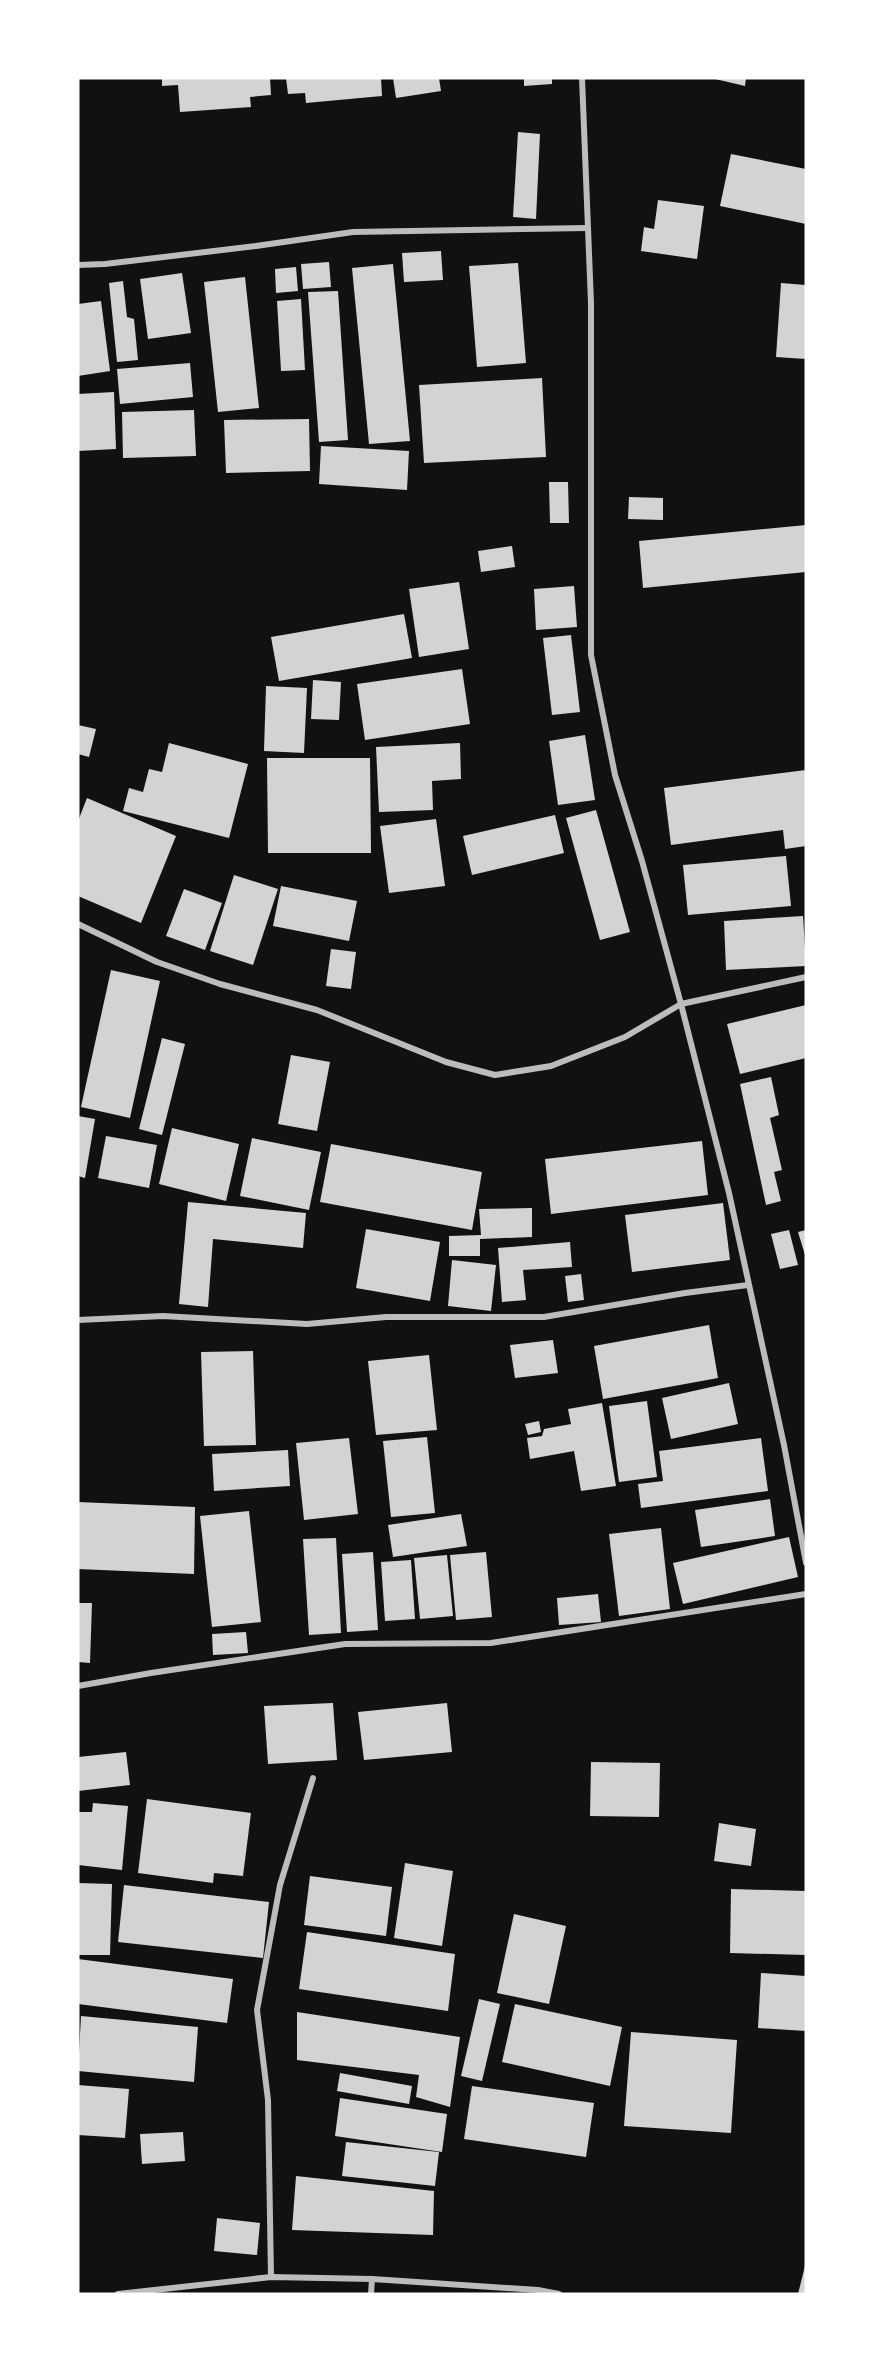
<svg xmlns="http://www.w3.org/2000/svg" width="884" height="2372" font-family="'Archivo Narrow',sans-serif">
<style>
.building{fill:#d3d3d3}
.lines{fill:none;stroke-linecap:round;stroke-linejoin:round}
.minor{stroke:#bcbcbc;stroke-width:6}
</style>
<rect width="100%" height="100%" fill="#111"/>
<g class="building">
<polygon points="162,78 270,78 271,95 250,97 251,107 180,112 178,85 162,86"/>
<polygon points="286,78 381,78 382,96 306,103 305,93 288,94"/>
<polygon points="393,78 439,78 441,91 396,98"/>
<polygon points="524,78 552,78 552,84 524,86"/>
<polygon points="711,78 746,78 745,86"/>
<polygon points="518,132 540,134 536,219 513,217"/>
<polygon points="731,154 806,169 806,224 720,206"/>
<polygon points="658,200 704,206 697,259 641,251 644,227 654,229"/>
<polygon points="441,251 443,280 404,282 402,253"/>
<polygon points="329,262 331,287 303,289 301,264"/>
<polygon points="518,263 526,363 477,367 469,266"/>
<polygon points="393,264 410,441 369,444 352,268"/>
<polygon points="296,267 298,291 276,293 275,269"/>
<polygon points="182,273 191,333 148,339 140,279"/>
<polygon points="245,277 259,408 218,412 204,282"/>
<polygon points="123,281 127,317 134,319 138,360 117,362 109,283"/>
<polygon points="781,283 806,285 806,359 776,357"/>
<polygon points="338,291 348,440 319,442 308,292"/>
<polygon points="301,299 305,370 281,371 277,301"/>
<polygon points="101,301 110,371 78,376 78,304"/>
<polygon points="190,363 193,397 120,404 117,369"/>
<polygon points="542,378 546,457 424,463 419,385"/>
<polygon points="114,392 116,449 78,451 78,394"/>
<polygon points="194,410 196,456 123,458 122,412"/>
<polygon points="309,419 310,471 226,473 224,420"/>
<polygon points="321,446 409,451 407,490 319,484"/>
<polygon points="549,482 568,482 569,523 550,523"/>
<polygon points="629,497 663,498 663,520 628,519"/>
<polygon points="806,525 806,572 643,588 639,541"/>
<polygon points="512,546 515,567 481,572 478,551"/>
<polygon points="459,582 469,649 419,657 409,589"/>
<polygon points="574,586 577,627 536,630 534,589"/>
<polygon points="404,614 412,658 279,681 271,637"/>
<polygon points="571,635 580,712 552,715 543,638"/>
<polygon points="462,669 470,724 365,740 357,684"/>
<polygon points="313,680 341,682 339,720 311,719"/>
<polygon points="266,686 307,688 304,753 264,751"/>
<polygon points="78,725 96,729 89,757 78,754"/>
<polygon points="585,735 595,800 558,805 549,741"/>
<polygon points="169,743 248,764 229,838 123,811 129,788 143,792 149,769 162,772"/>
<polygon points="460,743 461,779 432,781 433,810 379,812 376,747"/>
<polygon points="267,758 370,758 371,853 268,853"/>
<polygon points="806,770 806,846 785,849 783,830 671,845 664,788"/>
<polygon points="87,798 176,836 141,923 78,896 78,821"/>
<polygon points="596,810 630,932 600,940 566,818"/>
<polygon points="555,815 564,853 472,875 463,836"/>
<polygon points="436,819 445,886 389,893 380,826"/>
<polygon points="786,856 791,906 688,915 683,865"/>
<polygon points="234,875 278,889 253,965 210,951"/>
<polygon points="281,886 357,901 349,941 273,926"/>
<polygon points="184,889 222,903 205,950 166,936"/>
<polygon points="803,916 806,966 726,970 724,921"/>
<polygon points="331,949 356,952 351,989 326,986"/>
<polygon points="111,970 160,981 130,1118 81,1107"/>
<polygon points="806,1005 806,1058 740,1074 727,1024"/>
<polygon points="162,1038 185,1044 162,1135 139,1129"/>
<polygon points="291,1055 330,1062 317,1131 278,1124"/>
<polygon points="771,1077 779,1115 770,1118 782,1170 774,1172 781,1201 766,1205 740,1084"/>
<polygon points="78,1116 95,1119 85,1178 78,1176"/>
<polygon points="172,1128 239,1144 226,1201 159,1184"/>
<polygon points="106,1136 157,1145 149,1188 98,1178"/>
<polygon points="252,1138 321,1152 309,1210 240,1196"/>
<polygon points="702,1141 708,1195 551,1214 545,1159"/>
<polygon points="331,1144 482,1172 472,1230 320,1202"/>
<polygon points="188,1202 306,1213 303,1248 213,1239 208,1307 179,1304"/>
<polygon points="723,1203 730,1260 632,1272 625,1215"/>
<polygon points="532,1208 532,1237 480,1239 480,1256 449,1256 449,1236 481,1235 479,1209"/>
<polygon points="366,1229 440,1242 430,1301 356,1288"/>
<polygon points="789,1230 798,1265 780,1269 771,1234"/>
<polygon points="806,1230 806,1255 805,1255 798,1232"/>
<polygon points="570,1242 572,1267 523,1270 526,1300 502,1302 498,1248"/>
<polygon points="452,1260 496,1265 491,1311 448,1306"/>
<polygon points="581,1274 584,1300 568,1302 565,1276"/>
<polygon points="709,1325 718,1378 603,1399 594,1346"/>
<polygon points="553,1340 558,1373 515,1378 510,1345"/>
<polygon points="253,1351 256,1445 204,1446 201,1352"/>
<polygon points="429,1355 437,1430 376,1435 368,1361"/>
<polygon points="729,1383 738,1424 671,1439 662,1398"/>
<polygon points="647,1401 657,1477 619,1482 609,1406"/>
<polygon points="602,1403 616,1486 581,1491 574,1451 530,1459 527,1438 542,1436 544,1429 571,1424 568,1409"/>
<polygon points="539,1421 541,1432 528,1435 525,1424"/>
<polygon points="427,1437 435,1513 391,1517 383,1441"/>
<polygon points="349,1438 358,1514 304,1520 296,1443"/>
<polygon points="761,1438 768,1491 641,1508 638,1484 663,1481 659,1451"/>
<polygon points="288,1450 290,1486 214,1491 212,1454"/>
<polygon points="770,1499 775,1536 701,1547 695,1510"/>
<polygon points="78,1502 195,1507 194,1574 78,1569"/>
<polygon points="249,1511 261,1622 212,1627 200,1516"/>
<polygon points="461,1514 467,1546 393,1557 388,1525"/>
<polygon points="661,1528 670,1609 619,1616 609,1534"/>
<polygon points="789,1537 798,1577 683,1604 673,1563"/>
<polygon points="336,1538 341,1633 309,1635 303,1539"/>
<polygon points="373,1552 378,1630 347,1632 342,1554"/>
<polygon points="486,1552 492,1617 456,1620 450,1555"/>
<polygon points="447,1555 453,1616 420,1619 414,1558"/>
<polygon points="411,1560 415,1619 385,1621 381,1562"/>
<polygon points="598,1594 601,1622 559,1625 557,1598"/>
<polygon points="78,1603 92,1603 90,1663 78,1662"/>
<polygon points="246,1632 248,1653 213,1655 212,1634"/>
<polygon points="333,1703 337,1760 268,1764 264,1706"/>
<polygon points="447,1703 452,1752 364,1760 358,1712"/>
<polygon points="126,1752 130,1785 78,1791 78,1757"/>
<polygon points="591,1762 660,1763 659,1817 590,1816"/>
<polygon points="147,1799 251,1813 243,1876 214,1873 213,1883 138,1873"/>
<polygon points="93,1803 128,1806 122,1870 78,1865 78,1812 92,1812"/>
<polygon points="719,1823 756,1829 751,1866 714,1861"/>
<polygon points="405,1863 453,1871 442,1946 394,1938"/>
<polygon points="310,1876 392,1887 386,1936 304,1925"/>
<polygon points="78,1883 112,1884 110,1955 78,1955"/>
<polygon points="124,1885 269,1902 263,1958 118,1942"/>
<polygon points="731,1889 806,1891 806,1955 730,1953"/>
<polygon points="514,1914 566,1926 549,2004 497,1993"/>
<polygon points="307,1932 455,1954 448,2011 299,1989"/>
<polygon points="78,1959 233,1979 227,2023 78,2004"/>
<polygon points="761,1973 806,1976 806,2031 758,2028"/>
<polygon points="479,1999 500,2004 482,2081 461,2076"/>
<polygon points="515,2004 622,2027 610,2086 502,2062"/>
<polygon points="297,2012 460,2037 450,2107 416,2097 419,2075 297,2060"/>
<polygon points="81,2016 198,2027 194,2082 78,2071"/>
<polygon points="631,2032 737,2040 731,2133 624,2126"/>
<polygon points="340,2073 412,2086 409,2104 337,2091"/>
<polygon points="78,2085 129,2089 125,2138 78,2135"/>
<polygon points="472,2086 594,2103 586,2157 464,2139"/>
<polygon points="340,2098 447,2114 442,2152 335,2136"/>
<polygon points="183,2132 185,2161 142,2164 140,2134"/>
<polygon points="346,2142 439,2152 435,2186 342,2176"/>
<polygon points="296,2176 434,2191 433,2235 292,2230"/>
<polygon points="217,2218 260,2223 257,2255 214,2251"/>
<polygon points="805,2266 806,2294 798,2294"/>
</g>
<g class="lines">
<g class="minor">
<polyline points="582,78 591,303 591,655 615,775 642,861 681,1004 729,1193 784,1445 806,1563"/>
<polyline points="78,265 105,264 256,246 353,232 587,228"/>
<polyline points="78,924 157,962 220,984 317,1010 446,1062 495,1075 551,1066 625,1037 681,1004 806,977"/>
<polyline points="78,1320 163,1316 307,1324 386,1317 544,1317 685,1293 748,1285"/>
<polyline points="78,1686 151,1673 345,1644 491,1643 806,1594"/>
<polyline points="271,2277 268,2100 257,2010 280,1885 313,1778"/>
<polyline points="118,2294 271,2277 372,2279 538,2290 559,2294"/>
<polyline points="371,2294 372,2279"/>
</g>
</g>
<rect width="884" height="2372" fill="none" stroke="#ffffff" stroke-width="159"/>
</svg>
